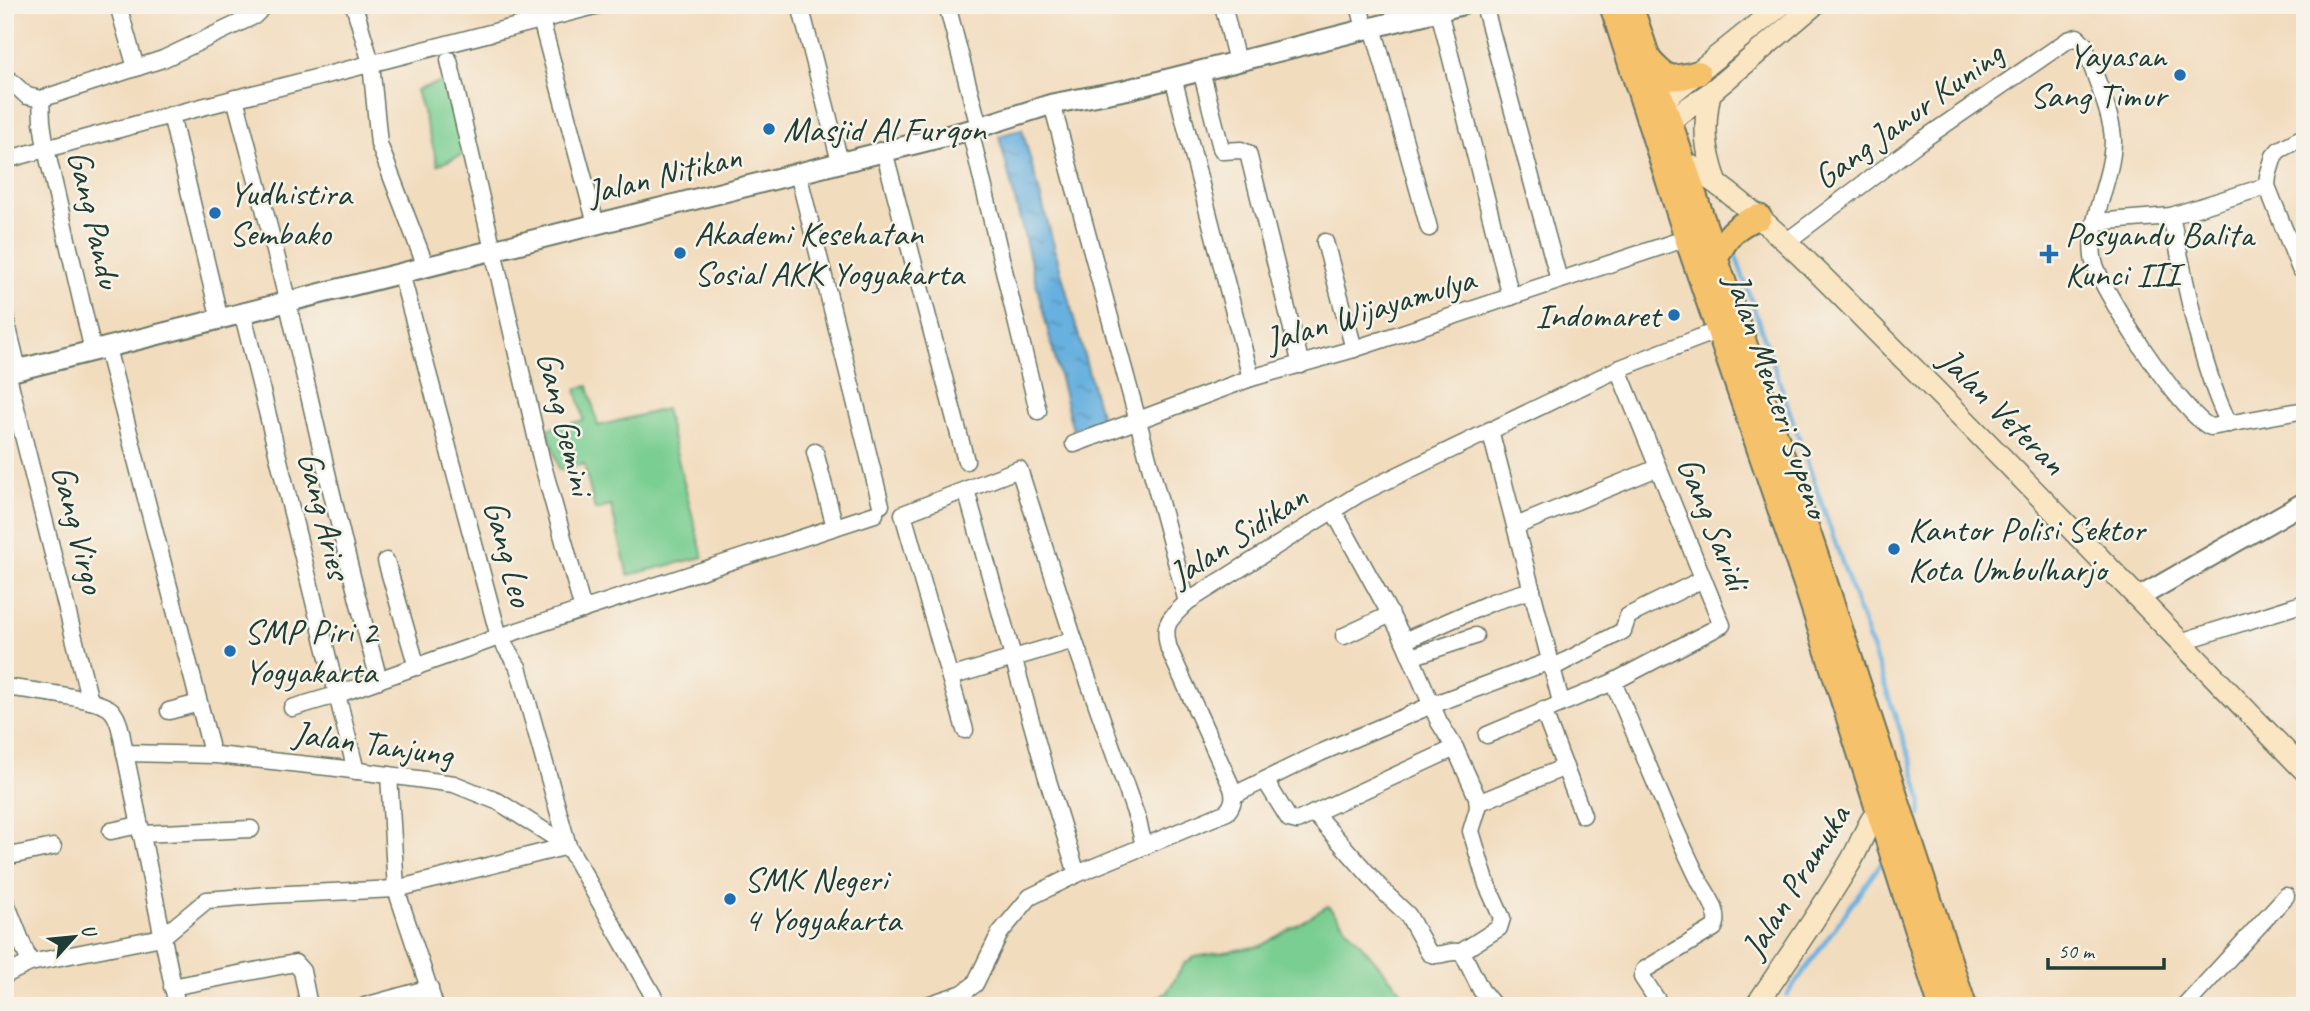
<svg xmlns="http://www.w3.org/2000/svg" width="2310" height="1011" font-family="Caveat,sans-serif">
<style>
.green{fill:#7ace92;stroke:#4c8663;stroke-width:2}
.water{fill:url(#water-ripples);stroke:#44768a;stroke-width:2}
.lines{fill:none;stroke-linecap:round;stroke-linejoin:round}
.stream{stroke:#68b0df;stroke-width:4.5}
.minor-casing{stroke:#697564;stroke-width:19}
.tertiary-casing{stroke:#697564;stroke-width:23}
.secondary-casing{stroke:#697564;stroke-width:24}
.primary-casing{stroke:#697564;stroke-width:28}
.minor{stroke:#fff;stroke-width:16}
.tertiary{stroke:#fff;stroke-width:19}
.secondary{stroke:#fbe6c4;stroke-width:21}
.primary{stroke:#f5c16b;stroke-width:24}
.poi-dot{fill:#1f6fb2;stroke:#f7f3e8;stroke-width:2.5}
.labels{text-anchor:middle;stroke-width:5;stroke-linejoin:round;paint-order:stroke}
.poi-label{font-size:35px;fill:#1f3d34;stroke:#f7f3e8;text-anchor:start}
.street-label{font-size:35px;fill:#1f3d34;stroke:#f7f3e8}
</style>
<defs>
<pattern id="water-ripples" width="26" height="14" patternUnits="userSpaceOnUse" patternTransform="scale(1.75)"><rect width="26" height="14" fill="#68b0df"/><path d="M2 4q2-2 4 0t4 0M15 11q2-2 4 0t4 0" fill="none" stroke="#5590b6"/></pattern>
</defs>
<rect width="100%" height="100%" fill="#f7f3e8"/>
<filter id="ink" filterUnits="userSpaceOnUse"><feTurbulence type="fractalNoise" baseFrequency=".0143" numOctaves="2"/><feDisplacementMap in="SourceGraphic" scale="14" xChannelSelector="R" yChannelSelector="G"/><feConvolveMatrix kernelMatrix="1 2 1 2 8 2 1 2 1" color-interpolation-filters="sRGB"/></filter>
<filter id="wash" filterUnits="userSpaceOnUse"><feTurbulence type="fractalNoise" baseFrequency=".00686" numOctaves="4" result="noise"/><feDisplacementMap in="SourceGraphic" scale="28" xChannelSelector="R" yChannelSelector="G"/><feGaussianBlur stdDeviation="1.57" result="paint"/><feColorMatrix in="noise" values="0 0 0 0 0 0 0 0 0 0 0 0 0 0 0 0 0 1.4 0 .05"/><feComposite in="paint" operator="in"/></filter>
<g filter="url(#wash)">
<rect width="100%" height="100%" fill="#f2dcbe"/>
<g class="green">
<polygon points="447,80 467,153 438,165 417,90"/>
<polygon points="588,386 598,426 665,409 703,557 628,575 611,506 595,510 584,464 559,470 548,429 584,420 576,389"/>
<polygon points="1328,906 1414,1006 1147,1006 1167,992 1185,963 1195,957 1261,946"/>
</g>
<polygon class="water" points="1022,129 1102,421 1073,430 999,136"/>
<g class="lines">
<g class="stream">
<polyline points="1732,245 1912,764 1922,801 1920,816"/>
<polyline points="1787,995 1884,859"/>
<polyline points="1777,1006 1779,1003"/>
</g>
</g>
</g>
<g filter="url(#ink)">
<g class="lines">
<defs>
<g id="minor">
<polyline points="118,5 136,68"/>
<polyline points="354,5 371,63 379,144 426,267"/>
<polyline points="537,5 596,224"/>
<polyline points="800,5 840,162"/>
<polyline points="947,5 979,127"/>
<polyline points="1223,5 1237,62"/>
<polyline points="1359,5 1365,29"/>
<polyline points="1484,5 1559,280"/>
<polyline points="1439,11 1511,297"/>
<polyline points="1373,27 1429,228"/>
<polyline points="449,60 542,462 583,610"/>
<polyline points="1201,70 1221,148 1223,151 1241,150 1248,153 1301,365"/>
<polyline points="5,76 27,96 41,99 163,59 254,16 259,11 260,5"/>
<polyline points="1173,77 1251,378"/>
<path d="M235,98C253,167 272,235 288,304C317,430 345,555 379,680"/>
<polyline points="41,99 42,122 46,149 93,351"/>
<polyline points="1052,104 1187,602"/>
<polyline points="171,115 220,320"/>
<polyline points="970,130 1038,411"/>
<polyline points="2305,136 2279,150 2274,156 2268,176 2267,186 2300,269 2305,268"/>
<polyline points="884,151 966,461"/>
<polyline points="5,160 171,115 599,5"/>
<polyline points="798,173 881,505"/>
<path d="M2171,216C2186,282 2199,363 2229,424"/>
<polyline points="2095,222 2171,216 2267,186"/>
<polyline points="1325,242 1354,349"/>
<path d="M1786,242L1915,145L2068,40L2077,37L2084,44C2092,70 2113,115 2113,141C2112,181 2088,218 2093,257C2096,285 2185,419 2211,427L2305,410"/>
<polyline points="243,315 356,771"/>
<polyline points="5,316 18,369"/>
<polyline points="107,348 210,745"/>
<polyline points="7,372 90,701"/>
<polyline points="1490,430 1561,702"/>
<polyline points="1074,444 1251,378 1354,349 1687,238"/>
<polyline points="815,452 835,527"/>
<polyline points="966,490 1046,774 1077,874"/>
<polyline points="1333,510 1401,634 1439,722 1455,748 1477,797 1478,808 1471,831 1487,885 1502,918 1499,928 1461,952"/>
<polyline points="1516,526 1657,468"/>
<polyline points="386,561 417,667"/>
<polyline points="1344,636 1391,614"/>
<polyline points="1404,641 1492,602 1532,590"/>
<polyline points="2180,642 2305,603"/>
<polyline points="1411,657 1475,636"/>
<polyline points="1552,668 1623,631 1628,616 1703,579"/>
<polyline points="950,677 1074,640"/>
<polyline points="1613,682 1722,625 1618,369"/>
<path d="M5,687C24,690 102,698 112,711C121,721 122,740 125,753L216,755L337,768L454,784L499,802L568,846L659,1006"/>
<polyline points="292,708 336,695 499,637 875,514"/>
<polyline points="1543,710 1583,815"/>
<polyline points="169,711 199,703"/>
<polyline points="965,730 903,514 1019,469 1074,640 1138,821 1144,846"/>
<path d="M1487,735L1613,682C1642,749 1668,818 1701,884C1708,896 1722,914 1714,928L1644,970L1642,977L1661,1006"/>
<polyline points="125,753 177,1006"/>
<polyline points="389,775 396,889 435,1006"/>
<polyline points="1265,780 1289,819 1297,821 1455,748"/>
<polyline points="1234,795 1320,753 1432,705 1550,661"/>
<polyline points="1478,803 1565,767"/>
<path d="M1314,813L1385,893L1408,915L1429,953C1441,959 1452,947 1463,954L1481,990L1494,1006"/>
<polyline points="111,831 139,825"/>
<polyline points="141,834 251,829"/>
<polyline points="5,857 53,847"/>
<polyline points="5,900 30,963"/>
<polyline points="5,975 30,963 162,937 207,900 267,895 396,889 568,846 518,667 499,637 401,273"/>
<polyline points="172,987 295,963 302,971 309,1006"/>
<polyline points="365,1006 430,988"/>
<path d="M924,1006L963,993L975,984L1000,933L1030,897L1077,874L1227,812C1233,805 1235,798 1232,788L1169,649C1162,623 1169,620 1187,602L1359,494L1618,369L1719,330"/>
<polyline points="2185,1006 2286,896"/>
</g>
<g id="tertiary">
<polyline points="5,373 970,130 1052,104 1125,90 1461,5"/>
<polyline points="2138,598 2305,502"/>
</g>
<g id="secondary">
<path d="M1710,93C1703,127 1705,148 1716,181"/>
<polyline points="1652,109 1781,5"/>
<polyline points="1657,129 1710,93 1814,5"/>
<path d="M1676,159L1683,161C1768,214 1835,291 1906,361C2042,496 2172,634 2305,771"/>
<path d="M1756,1006C1788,958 1821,911 1851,861C1862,842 1869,816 1886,802"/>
</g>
<g id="primary">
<polyline points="1612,5 1687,238 1808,590 1941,1006"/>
<polyline points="1630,5 1825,583 1964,1006"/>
<path d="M1649,60C1668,81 1671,80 1698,73"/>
<path d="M1715,259C1726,237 1736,224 1759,217"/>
</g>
</defs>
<use href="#minor" class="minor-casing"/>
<use href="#tertiary" class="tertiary-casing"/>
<use href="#secondary" class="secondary-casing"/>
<use href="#primary" class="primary-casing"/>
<use href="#minor" class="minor"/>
<use href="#tertiary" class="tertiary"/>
<use href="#secondary" class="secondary"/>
<use href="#primary" class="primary"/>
</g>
</g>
<g class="poi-dot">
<circle cx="2180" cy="75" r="7"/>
<circle cx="769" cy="129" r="7"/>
<circle cx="215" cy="213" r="7"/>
<circle cx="680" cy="253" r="7"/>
<path d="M2045.5 243.5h7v7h7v7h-7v7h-7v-7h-7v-7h7z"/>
<circle cx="1674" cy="315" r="7"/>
<circle cx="1894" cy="549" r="7"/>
<circle cx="230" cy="651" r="7"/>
<circle cx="730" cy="899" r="7"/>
</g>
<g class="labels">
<g class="poi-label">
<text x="2166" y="67" text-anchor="end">Yayasan<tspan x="2166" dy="40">Sang Timur</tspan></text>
<text x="783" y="141">Masjid Al Furqon</text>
<text x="229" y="205">Yudhistira<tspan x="229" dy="40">Sembako</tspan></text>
<text x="694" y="245">Akademi Kesehatan<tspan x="694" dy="40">Sosial AKK Yogyakarta</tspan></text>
<text x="2065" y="246">Posyandu Balita<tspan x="2065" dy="40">Kunci III</tspan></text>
<text x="1660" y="327" text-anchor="end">Indomaret</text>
<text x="1908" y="541">Kantor Polisi Sektor<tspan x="1908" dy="40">Kota Umbulharjo</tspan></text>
<text x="244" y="643">SMP Piri 2<tspan x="244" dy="40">Yogyakarta</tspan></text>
<text x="744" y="891">SMK Negeri<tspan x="744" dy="40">4 Yogyakarta</tspan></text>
</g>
<g class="street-label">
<text transform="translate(1908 115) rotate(-36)" y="12">Gang Janur Kuning</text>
<text transform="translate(664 174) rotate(-14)" y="12">Jalan Nitikan</text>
<text transform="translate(95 219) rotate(77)" y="12">Gang Pandu</text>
<text transform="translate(1370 309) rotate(-17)" y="12">Jalan Wijayamulya</text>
<text transform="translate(1778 395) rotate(71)" y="12">Jalan Menteri Supeno</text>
<text transform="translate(2003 411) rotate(45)" y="12">Jalan Veteran</text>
<text transform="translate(566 423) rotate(76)" y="12">Gang Gemini</text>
<text transform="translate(325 515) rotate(76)" y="12">Gang Aries</text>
<text transform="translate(1714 523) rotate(68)" y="12">Gang Saridi</text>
<text transform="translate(79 529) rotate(76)" y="12">Gang Virgo</text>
<text transform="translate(1238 535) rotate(-33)" y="12">Jalan Sidikan</text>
<text transform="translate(509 553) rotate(75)" y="12">Gang Leo</text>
<text transform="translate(373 743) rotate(8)" y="12">Jalan Tanjung</text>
<text transform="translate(1795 881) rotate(-58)" y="12">Jalan Pramuka</text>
</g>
</g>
<rect width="2310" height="1011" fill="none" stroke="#f7f3e8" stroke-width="28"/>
<g transform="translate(74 937) rotate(63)" stroke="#f7f3e8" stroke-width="5" paint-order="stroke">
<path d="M0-5L12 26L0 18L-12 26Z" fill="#1f3d34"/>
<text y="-10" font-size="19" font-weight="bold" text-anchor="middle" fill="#1f3d34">U</text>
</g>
<path d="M2048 958v10h116v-10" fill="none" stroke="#1f3d34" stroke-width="3.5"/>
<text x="2058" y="958" font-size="21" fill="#1f3d34" stroke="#f7f3e8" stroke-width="5" paint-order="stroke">50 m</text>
</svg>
